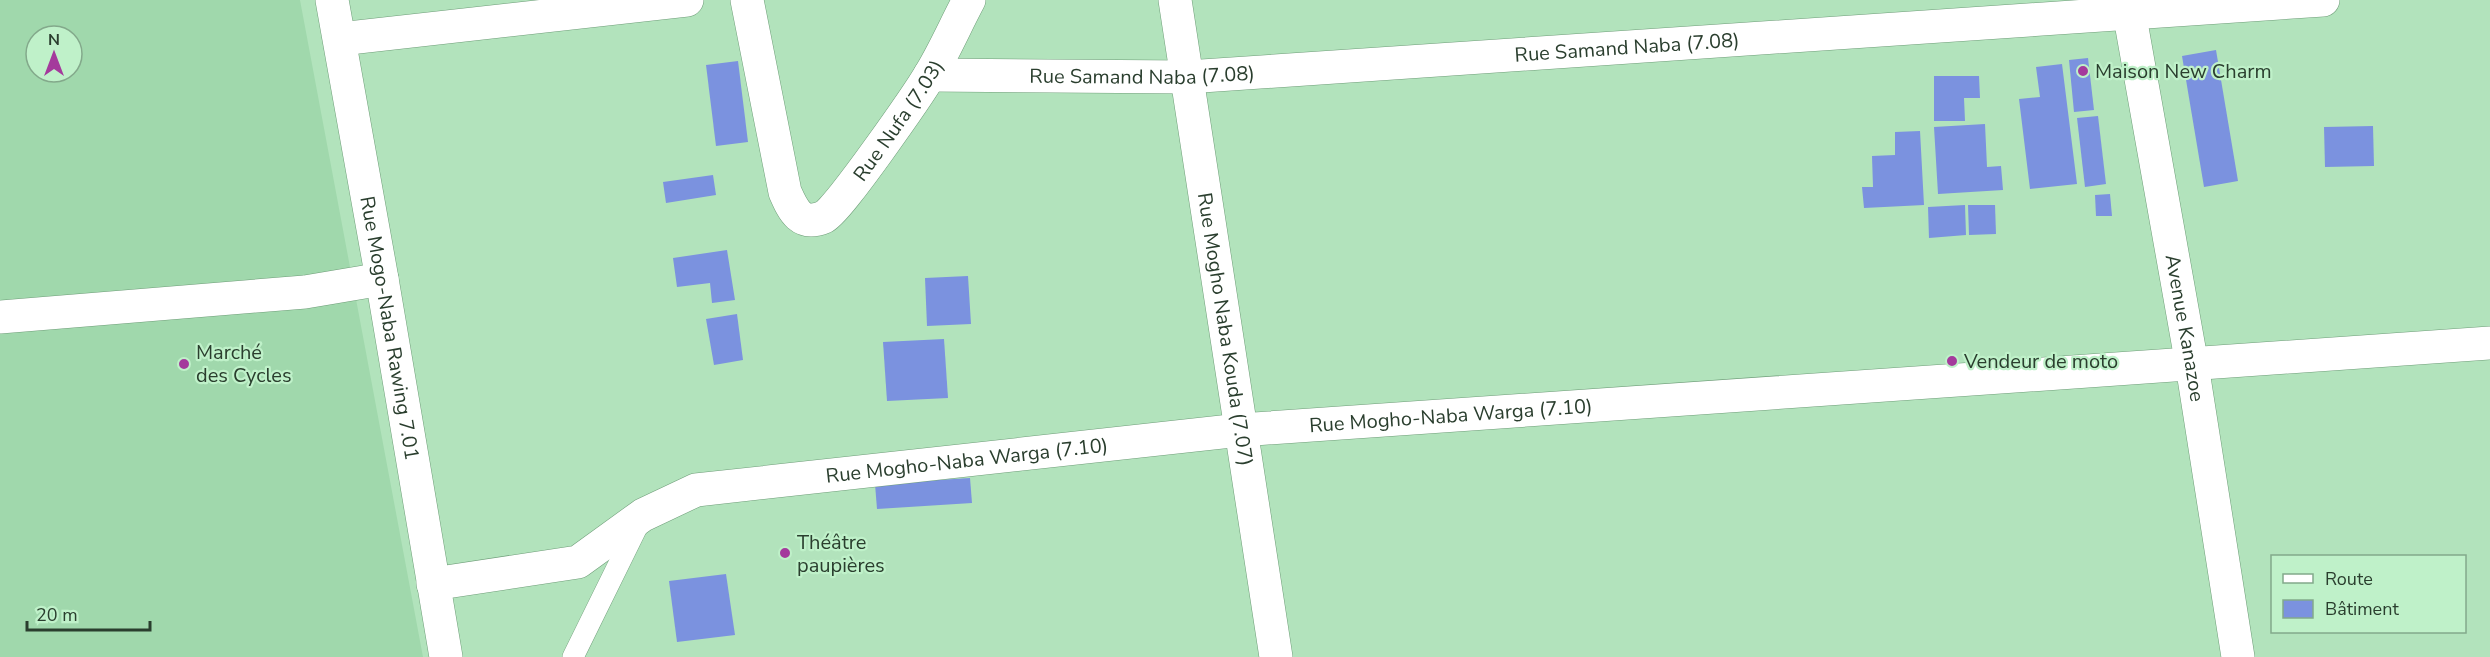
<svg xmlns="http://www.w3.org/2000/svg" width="2490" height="657" font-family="'Nunito Sans',sans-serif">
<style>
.built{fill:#a0d8ac;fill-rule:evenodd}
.building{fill:#7b92df}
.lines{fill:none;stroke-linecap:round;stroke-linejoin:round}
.service-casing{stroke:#6e9d78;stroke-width:22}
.minor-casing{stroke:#6e9d78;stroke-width:34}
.tertiary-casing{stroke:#6e9d78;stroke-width:34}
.service{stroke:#fff;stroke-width:21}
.minor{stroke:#fff;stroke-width:33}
.tertiary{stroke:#fff;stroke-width:33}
.poi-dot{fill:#a43a9c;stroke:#bff1c9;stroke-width:2}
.labels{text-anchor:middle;stroke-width:4.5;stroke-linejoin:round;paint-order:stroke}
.street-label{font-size:20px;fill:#2a3e2e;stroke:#bff1c9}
.poi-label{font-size:20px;fill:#2a3e2e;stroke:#bff1c9;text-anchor:start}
</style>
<rect width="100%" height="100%" fill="#b2e3bc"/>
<path class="built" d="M0,0H300L423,657H0ZM36,36H72V72H36Z"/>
<g class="building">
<polygon points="2216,50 2238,181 2204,187 2182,56"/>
<polygon points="2088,58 2094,110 2074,112 2069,60"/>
<polygon points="738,61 748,142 716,146 706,65"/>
<polygon points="2062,64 2077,184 2030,189 2019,99 2040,97 2036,67"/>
<polygon points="1934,76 1979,76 1980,98 1964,98 1965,121 1934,121"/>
<polygon points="2098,116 2106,184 2085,187 2077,118"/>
<polygon points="1985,124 1987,167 2001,166 2003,190 1938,194 1934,127"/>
<polygon points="2373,126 2374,166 2325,167 2324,127"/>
<polygon points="1920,131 1924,205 1864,208 1862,187 1873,187 1872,156 1895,155 1895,132"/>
<polygon points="713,175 716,195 666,203 663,182"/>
<polygon points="2110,194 2112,216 2096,216 2095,195"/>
<polygon points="1965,205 1966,235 1929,238 1928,207"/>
<polygon points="1968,205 1995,205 1996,234 1969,235"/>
<polygon points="727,250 735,300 712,303 710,283 677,287 673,258"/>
<polygon points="968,276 971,324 927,326 925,278"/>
<polygon points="737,314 743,360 714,365 706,319"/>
<polygon points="944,339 948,398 887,401 883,342"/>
<polygon points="970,478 972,503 877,509 875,484"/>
<polygon points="726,574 735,635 677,642 669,581"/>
</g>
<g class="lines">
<defs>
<polyline id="service" points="573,657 640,521"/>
<g id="minor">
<path id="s1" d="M332,0L382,279L446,657"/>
<path id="s2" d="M747,0L785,192C793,210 800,227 824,217C837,212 920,92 931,73C945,50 956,24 969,0"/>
<path id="s3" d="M1175,0L1276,657"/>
<polyline points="340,39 687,0"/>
<path id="s4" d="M930,75L1187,77L2323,0"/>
<polyline points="0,317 305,292 382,279"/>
<path id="s5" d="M433,584L578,562L643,515L696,490L1240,430L2490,343"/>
</g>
<g id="tertiary">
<path id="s6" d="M2127,0L2192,365L2238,657"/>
</g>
</defs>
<use href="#service" class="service-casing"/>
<use href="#minor" class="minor-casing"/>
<use href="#tertiary" class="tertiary-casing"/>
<use href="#service" class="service"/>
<use href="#minor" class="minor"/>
<use href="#tertiary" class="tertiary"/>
</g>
<g class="poi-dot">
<circle cx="2083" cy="71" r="6"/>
<circle cx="1952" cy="361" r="6"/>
<circle cx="184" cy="364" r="6"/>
<circle cx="785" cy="553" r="6"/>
</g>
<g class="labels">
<g class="street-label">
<text dy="7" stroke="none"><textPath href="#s4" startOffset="698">Rue Samand Naba (7.08)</textPath></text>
<text dy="7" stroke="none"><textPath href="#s4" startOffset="212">Rue Samand Naba (7.08)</textPath></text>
<text dy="7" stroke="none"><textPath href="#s2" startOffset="372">Rue Nufa (7.03)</textPath></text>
<text dy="7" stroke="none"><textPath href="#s1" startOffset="333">Rue Mogo-Naba Rawing 7.01</textPath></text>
<text dy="7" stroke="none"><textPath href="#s6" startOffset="333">Avenue Kanazoe</textPath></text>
<text dy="7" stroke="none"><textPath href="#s3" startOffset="333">Rue Mogho Naba Kouda (7.07)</textPath></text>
<text dy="7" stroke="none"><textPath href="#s5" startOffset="1044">Rue Mogho-Naba Warga (7.10)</textPath></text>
<text dy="7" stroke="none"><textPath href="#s5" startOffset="558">Rue Mogho-Naba Warga (7.10)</textPath></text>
</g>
<g class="poi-label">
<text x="2095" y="78">Maison New Charm</text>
<text x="196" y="359">Marché<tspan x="196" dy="23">des Cycles</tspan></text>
<text x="1964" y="368">Vendeur de moto</text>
<text x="797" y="549">Théâtre<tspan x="797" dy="23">paupières</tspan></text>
</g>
</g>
<rect x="2271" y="555" width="195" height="78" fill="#bff1c9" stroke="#83a98b" stroke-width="1.5"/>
<rect x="2283" y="574" width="30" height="9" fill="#ffffff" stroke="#83a98b" stroke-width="1.5"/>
<text x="2325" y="585" font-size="18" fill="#2a3e2e">Route</text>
<rect x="2283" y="600" width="30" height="18" fill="#7b92df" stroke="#83a98b" stroke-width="1.5"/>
<text x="2325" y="615" font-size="18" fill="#2a3e2e">Bâtiment</text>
<g transform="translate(54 54)"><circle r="28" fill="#bff1c9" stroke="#83a98b" stroke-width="1.5"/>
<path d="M0-4.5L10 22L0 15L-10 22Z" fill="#a43a9c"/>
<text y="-9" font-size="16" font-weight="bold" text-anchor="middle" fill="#2a3e2e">N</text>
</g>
<path d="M27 621v9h123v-9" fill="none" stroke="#2a3e2e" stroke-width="3"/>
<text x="36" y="621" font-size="18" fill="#2a3e2e" stroke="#bff1c9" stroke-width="4.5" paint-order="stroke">20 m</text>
</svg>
